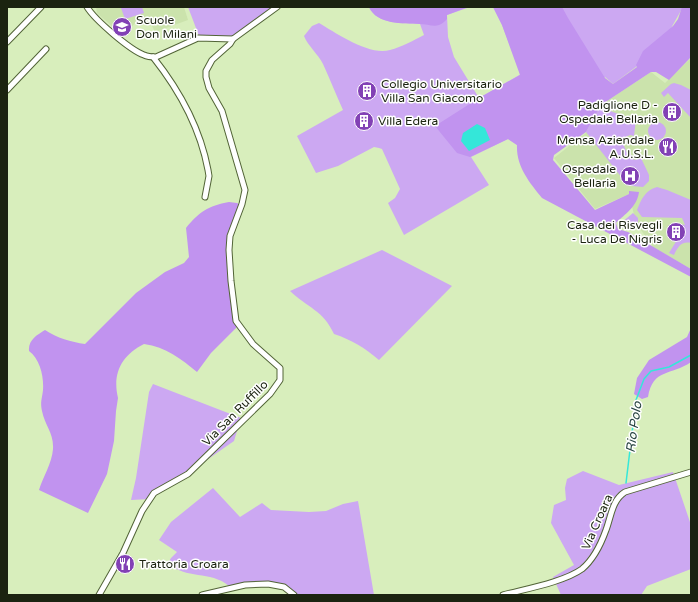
<svg xmlns="http://www.w3.org/2000/svg" width="698" height="602" font-family="'Varela Round',sans-serif">
<style>
.built{fill:#cbe3ac}
.green{fill:#cca8f2}
.forest{fill:#c193ef}
.water{fill:#34e7d9}
.lines{fill:none;stroke-linecap:round;stroke-linejoin:round}
.stream{stroke:#34e7d9;stroke-width:1.5}
.minor-casing{stroke:#526437;stroke-width:7}
.minor{stroke:#fff;stroke-width:5}
.labels{text-anchor:middle;stroke-width:3;stroke-linejoin:round;paint-order:stroke}
.poi-label{font-size:12px;fill:#1b2310;stroke:#fff;text-anchor:start}
.street-label{font-size:12px;fill:#1b2310;stroke:#fff}
.water-label{font-size:13px;font-style:italic;fill:#2b4643;stroke:#fff}
</style>
<rect width="100%" height="100%" fill="#d8eebc"/>
<g class="built">
<polygon points="96,7 184,7 188,20 155,32 147,16 137,21 123,36 97,13"/>
<polygon points="691,58 691,269 653,247 636,223 629,194 595,209 554,158 586,133 601,105 651,72 665,83"/>
</g>
<g class="green">
<polygon points="123,7 142,7 144,13 125,19 121,8"/>
<polygon points="188,7 277,7 238,38 199,36"/>
<path d="M369,7H470L447,15L448,37L454,57L479,98L521,74L502,25L493,7H683L670,30L644,61L613,84L605,77L517,145L508,139L471,157L489,185L404,235L388,203L395,198L400,189L382,149L379,148L374,147L338,166L316,173L297,136L343,110C336,95 330,79 323,64C318,54 308,46 304,36L312,26L319,23C336,33 369,56 390,50C402,47 414,40 424,35L420,24C404,23 377,25 369,7Z"/>
<polygon points="674,83 681,85 691,90 691,118 668,93 664,97 661,93 671,84"/>
<polygon points="600,107 626,117 628,117 636,119 634,136 630,135 621,139 627,153 630,153 634,160 641,158 649,175 649,181 643,187 632,186 626,183 586,132"/>
<circle cx="657" cy="131" r="9"/>
<path d="M657,187L667,190L691,200V243C681,241 678,247 674,255L669,253L677,240L681,224L685,225L682,218L642,217L637,210C641,200 645,190 657,187Z"/>
<path d="M633,213L638,218V226C632,231 622,232 621,223Z"/>
<path d="M382,250L452,286L379,360C365,348 352,340 334,334C323,310 308,308 290,291Z"/>
<polygon points="153,384 241,418 234,441 151,499 131,500 136,478 149,392"/>
<polygon points="583,471 619,485 673,472 691,525 691,569 647,586 641,595 561,595 553,577 574,565 551,523 554,505 566,500 565,488 567,479"/>
<path d="M213,488L240,517L262,503L271,510L309,512L326,511L343,504L358,501L374,595H288C287,593 286,591 284,590C274,582 241,584 229,586C210,570 186,580 168,563L171,558L177,552L159,540L171,522Z"/>
</g>
<g class="forest">
<path d="M369,7H468L447,15V19C445,21 442,24 439,25C434,27 426,24 420,24C403,23 377,25 369,7Z"/>
<path d="M493,7H562L568,18L605,78L613,84L637,67L636,65L643,51L673,26L678,19L682,7H691V57L669,80L656,72H651L601,105L586,132L554,155L553,160L595,210L629,194V191L639,192C637,207 625,214 616,223L618,229L628,232L691,269V277L542,198C529,182 516,166 517,145L508,139L470,157L457,153L435,126L479,98L520,75L502,25Z"/>
<path d="M229,202L237,203L244,207L230,244L237,327L211,353L197,372C181,359 166,347 144,344C122,355 112,373 118,398L116,411L114,441L107,474L88,513L39,490C43,477 52,463 53,449C54,433 45,426 42,411C40,402 42,399 43,390C44,377 40,359 29,351C28,340 37,335 45,330C57,338 71,342 85,344L136,293L165,272L184,263L189,257L186,228C199,212 208,206 229,202Z"/>
<path d="M691,328V362C671,376 653,368 648,397L642,399L634,394L637,378L649,360L687,337Z"/>
</g>
<polygon class="water" points="477,124 485,128 490,140 469,151 461,141 463,133"/>
<g class="lines">
<polyline class="stream" points="626,483 636,400 644,379 651,371 669,367 691,355"/>
<defs>
<g id="minor">
<path d="M87,7C95,20 130,50 144,55C148,57 152,57 156,57L198,38L233,39L230,44L212,60L206,71V77L209,88L222,111L245,190L242,204L230,236L229,250L231,281L236,321L253,344L280,368V380L270,394L188,474L154,493L142,511L123,553L99,595"/>
<polyline points="233,39 277,7"/>
<polyline points="7,42 41,7"/>
<path d="M153,57C180,91 200,127 208,170L209,176L205,197"/>
<polyline points="7,90 46,49"/>
<polyline points="202,595 245,585 268,584 284,587 294,595"/>
<path d="M503,595C525,589 564,582 582,569C594,559 601,544 606,530C611,517 612,500 625,492L691,472"/>
</g>
</defs>
<use href="#minor" class="minor-casing"/>
<use href="#minor" class="minor"/>
</g>
<defs>
<symbol id="school-disc" viewBox="-11 -11 22 22"><circle r="9.5" fill="#8241b5" stroke="#fff"/><path d="M0-5L7-2L0 1L-7-2ZM-4 1L0 2.5L4 1V4Q0 6-4 4Z" fill="#fff"/></symbol>
<symbol id="building-disc" viewBox="-11 -11 22 22"><circle r="9.5" fill="#8241b5" stroke="#fff"/><path d="M-4-6H4V6H1V3H-1V6H-4ZM-2.5-4.3h1.7v1.8h-1.7ZM.8-4.3h1.7v1.8H.8ZM-2.5-1h1.7V.8h-1.7ZM.8-1h1.7V.8H.8Z" fill="#fff"/></symbol>
<symbol id="restaurant-disc" viewBox="-11 -11 22 22"><circle r="9.5" fill="#8241b5" stroke="#fff"/><path d="M-5-6h1v4h1v-4h1v4h1v-4h1v5L-1.5 .5V6h-2V.5L-5-1ZM5-6V6H3V1.5H1.5Q1.5-4 5-6Z" fill="#fff"/></symbol>
<symbol id="hospital-disc" viewBox="-11 -11 22 22"><circle r="9.5" fill="#8241b5" stroke="#fff"/><path d="M-5-5h3v3.5h4V-5h3V5h-3V1.5h-4V5h-3Z" fill="#fff"/></symbol>
</defs>
<g fill-rule="evenodd">
<use href="#school-disc" x="111" y="16" width="22" height="22"/>
<use href="#building-disc" x="356" y="80" width="22" height="22"/>
<use href="#building-disc" x="661" y="101" width="22" height="22"/>
<use href="#building-disc" x="353" y="110" width="22" height="22"/>
<use href="#restaurant-disc" x="657" y="136" width="22" height="22"/>
<use href="#hospital-disc" x="619" y="165" width="22" height="22"/>
<use href="#building-disc" x="665" y="221" width="22" height="22"/>
<use href="#restaurant-disc" x="114" y="553" width="22" height="22"/>
</g>
<g class="labels">
<g class="poi-label">
<text x="136" y="24">Scuole<tspan x="136" dy="14">Don Milani</tspan></text>
<text x="381" y="88">Collegio Universitario<tspan x="381" dy="14">Villa San Giacomo</tspan></text>
<text x="658" y="109" text-anchor="end">Padiglione D -<tspan x="658" dy="14">Ospedale Bellaria</tspan></text>
<text x="378" y="125">Villa Edera</text>
<text x="654" y="144" text-anchor="end">Mensa Aziendale<tspan x="654" dy="14">A.U.S.L.</tspan></text>
<text x="616" y="173" text-anchor="end">Ospedale<tspan x="616" dy="14">Bellaria</tspan></text>
<text x="662" y="229" text-anchor="end">Casa dei Risvegli<tspan x="662" dy="14">- Luca De Nigris</tspan></text>
<text x="139" y="568">Trattoria Croara</text>
</g>
<g class="street-label">
<text transform="translate(235 413) rotate(-45)" y="4">Via San Ruffillo</text>
<text transform="translate(597 522) rotate(-66)" y="4">Via Croara</text>
</g>
<g class="water-label">
<text transform="translate(633 427) rotate(-82)" y="5">Rio Polo</text>
</g>
</g>
<rect width="698" height="602" fill="none" stroke="#1b2310" stroke-width="16"/>
</svg>
